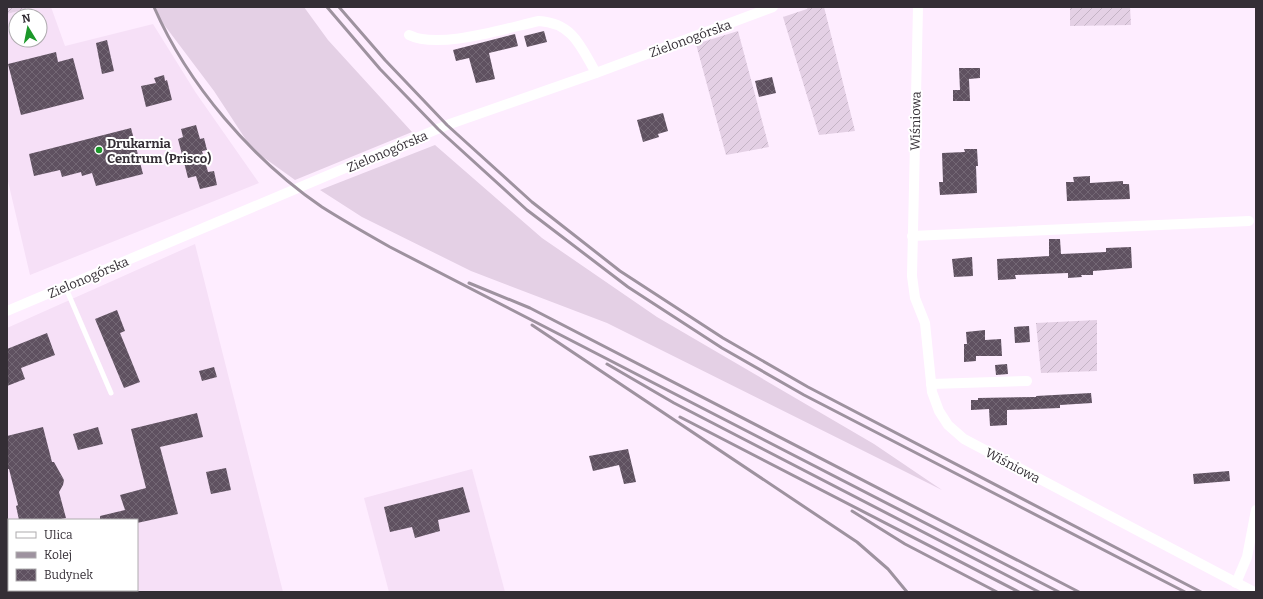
<svg xmlns="http://www.w3.org/2000/svg" width="1263" height="599" font-family="Bitter,serif">
<style>
.built{fill:#f6e0f7;fill-rule:evenodd}
.grass{fill:#e4d0e5}
.garden{fill:url(#garden-furrows)}
.building{fill:url(#building-cross-hatch)}
.lines{fill:none;stroke-linecap:round;stroke-linejoin:round}
.lane{stroke:#fff;stroke-width:5}
.street{stroke:#fff;stroke-width:10}
.rail{stroke:#9e929f;stroke-width:3}
.poi-dot{fill:#1c982a;stroke:#fff;stroke-width:1.5}
.labels{text-anchor:middle;stroke-width:4;stroke-linejoin:round;paint-order:stroke}
.street-label{font-size:13px;fill:#342e35;stroke:#fff}
.poi-label{font-size:13px;font-weight:bold;fill:#342e35;stroke:#fff;text-anchor:start}
</style>
<defs>
<pattern id="garden-furrows" width="10" height="10" patternUnits="userSpaceOnUse"><rect width="10" height="10" fill="#e4d0e5"/><path d="M-1 1l2-2M0 10L10 0M9 11l2-2" fill="none" stroke="#c4b3c5"/></pattern>
<pattern id="building-cross-hatch" width="8" height="8" patternUnits="userSpaceOnUse"><rect width="8" height="8" fill="#5f5160"/><path d="M0 0l8 8M0 8l8-8" fill="none" stroke="#736774"/></pattern>
</defs>
<rect width="100%" height="100%" fill="#feedff"/>
<g class="built">
<path d="M32,7H51L65,46L153,24L196,93L259,183L30,275L7,177V14ZM16,16H40V40H16Z"/>
<path d="M195,244L283,592H7V328ZM9,520H137V590H9Z"/>
<polygon points="472,469 505,592 389,592 364,498"/>
</g>
<g class="grass">
<polygon points="156,7 304,7 328,40 412,132 295,180 252,149 214,91 159,18"/>
<polygon points="435,145 542,238 657,317 874,444 942,490 607,323 471,271 362,217 320,190"/>
</g>
<g class="garden">
<polygon points="7,7 26,7 26,9 7,14"/>
<polygon points="808,7 824,7 855,131 819,135 783,17 807,9"/>
<polygon points="1070,7 1130,7 1131,25 1070,26"/>
<polygon points="738,31 769,147 726,155 696,44"/>
<polygon points="1097,320 1097,371 1041,373 1036,323"/>
</g>
<g class="building">
<polygon points="544,31 547,42 527,47 524,36"/>
<polygon points="515,34 518,46 489,53 495,79 476,83 469,58 456,61 453,50"/>
<polygon points="107,40 114,71 102,74 96,43"/>
<polygon points="56,52 58,62 73,58 84,99 21,115 8,64"/>
<polygon points="959,68 980,68 980,78 969,79 970,101 953,101 953,90 960,90"/>
<polygon points="164,75 165,81 167,80 172,100 146,107 141,86 156,83 154,78"/>
<polygon points="772,77 776,93 759,97 755,81"/>
<polygon points="663,113 668,131 658,134 659,137 643,142 637,120"/>
<polygon points="196,125 200,139 204,138 207,150 202,151 208,172 214,171 217,185 200,189 196,176 188,178 178,139 183,137 181,129"/>
<polygon points="131,128 143,174 96,186 92,173 82,176 81,172 62,177 60,170 34,176 29,154"/>
<polygon points="964,149 977,149 978,166 976,166 977,193 940,195 939,182 943,182 942,153 965,152"/>
<polygon points="1090,176 1090,183 1123,181 1123,184 1129,184 1130,199 1067,201 1066,182 1074,182 1073,177"/>
<polygon points="1049,239 1060,239 1061,254 1106,252 1106,248 1131,247 1132,268 1093,271 1093,275 1081,275 1082,277 1068,278 1068,273 1015,275 1016,279 998,280 997,259 1049,256"/>
<polygon points="972,257 973,276 954,277 952,259"/>
<polygon points="117,310 125,331 120,333 140,382 124,388 95,319"/>
<polygon points="1029,326 1030,342 1015,343 1014,327"/>
<polygon points="985,330 985,340 1001,339 1002,356 976,356 976,361 964,362 964,344 967,344 966,332"/>
<polygon points="47,333 55,355 21,368 25,379 7,386 7,349"/>
<polygon points="1007,364 1008,374 996,375 995,365"/>
<polygon points="214,367 217,377 202,381 199,371"/>
<polygon points="1091,393 1092,403 1060,405 1060,408 1007,410 1007,425 990,426 989,409 971,410 971,400 978,400 978,398 1036,397 1036,396"/>
<polygon points="197,413 203,437 160,447 178,514 137,523 137,520 100,520 100,516 125,510 120,495 146,488 131,429"/>
<polygon points="43,427 52,462 54,462 64,480 63,485 59,492 66,518 56,520 19,520 16,506 18,505 9,469 7,469 7,436"/>
<polygon points="98,427 103,444 78,450 73,434"/>
<polygon points="628,449 636,482 624,484 619,465 593,471 589,456"/>
<polygon points="226,468 231,490 211,494 206,472"/>
<polygon points="1229,471 1230,481 1194,484 1193,474"/>
<polygon points="463,487 470,512 438,520 440,531 415,538 412,527 390,532 384,507"/>
</g>
<g class="lines">
<polyline class="lane" points="65,286 111,393"/>
<g class="street">
<polyline points="918,7 912,276 915,298 925,323 932,392 939,411 948,425 964,439 1254,592"/>
<path d="M409,35C439,50 506,28 539,21C573,23 581,47 596,73"/>
<polyline points="912,236 1249,221"/>
<polyline points="7,311 447,125 596,73 773,7"/>
<polyline points="931,384 1027,381"/>
<polyline points="1236,583 1247,557 1256,510"/>
</g>
<g class="rail">
<path d="M154,7C188,85 252,159 322,207C344,221 367,234 390,247L1059,592"/>
<polyline points="327,7 380,69 438,129 527,210 628,287 722,348 804,395 1185,592"/>
<polyline points="339,7 385,60 447,125 532,202 620,271 723,338 808,387 1201,592"/>
<polyline points="469,283 530,308 1079,592"/>
<polyline points="532,325 857,542 888,569 907,592"/>
<polyline points="607,364 674,403 1039,592"/>
<polyline points="680,417 1019,592"/>
<polyline points="852,511 905,544 997,592"/>
</g>
</g>
<circle class="poi-dot" cx="99" cy="150" r="4"/>
<g class="labels">
<g class="street-label">
<text transform="translate(690 38) rotate(-20)" y="5">Zielonogórska</text>
<text transform="translate(915 121) rotate(-89)" y="5">Wiśniowa</text>
<text transform="translate(387 151) rotate(-23)" y="5">Zielonogórska</text>
<text transform="translate(88 277) rotate(-23)" y="5">Zielonogórska</text>
<text transform="translate(1013 465) rotate(28)" y="5">Wiśniowa</text>
</g>
<g class="poi-label">
<text x="107" y="148">Drukarnia<tspan x="107" dy="15">Centrum (Prisco)</tspan></text>
</g>
</g>
<rect width="1263" height="599" fill="none" stroke="#342e35" stroke-width="16"/>
<rect x="8" y="519" width="130" height="72" fill="#ffffff" stroke="#aeabae"/>
<rect x="16" y="532" width="20" height="6" fill="#ffffff" stroke="#aeabae"/>
<text x="44" y="539" font-size="12" fill="#342e35">Ulica</text>
<rect x="16" y="552" width="20" height="6" fill="#9e929f" stroke="#aeabae"/>
<text x="44" y="559" font-size="12" fill="#342e35">Kolej</text>
<rect x="16" y="569" width="20" height="12" fill="url(#building-cross-hatch)" stroke="#aeabae"/>
<text x="44" y="579" font-size="12" fill="#342e35">Budynek</text>
<g transform="translate(28 28) rotate(350)"><circle r="19" fill="#ffffff" stroke="#aeabae"/>
<path d="M0-3L7 15L0 10L-7 15Z" fill="#1c982a"/>
<text y="-6" font-size="11" font-weight="bold" text-anchor="middle" fill="#342e35">N</text>
</g>
</svg>
